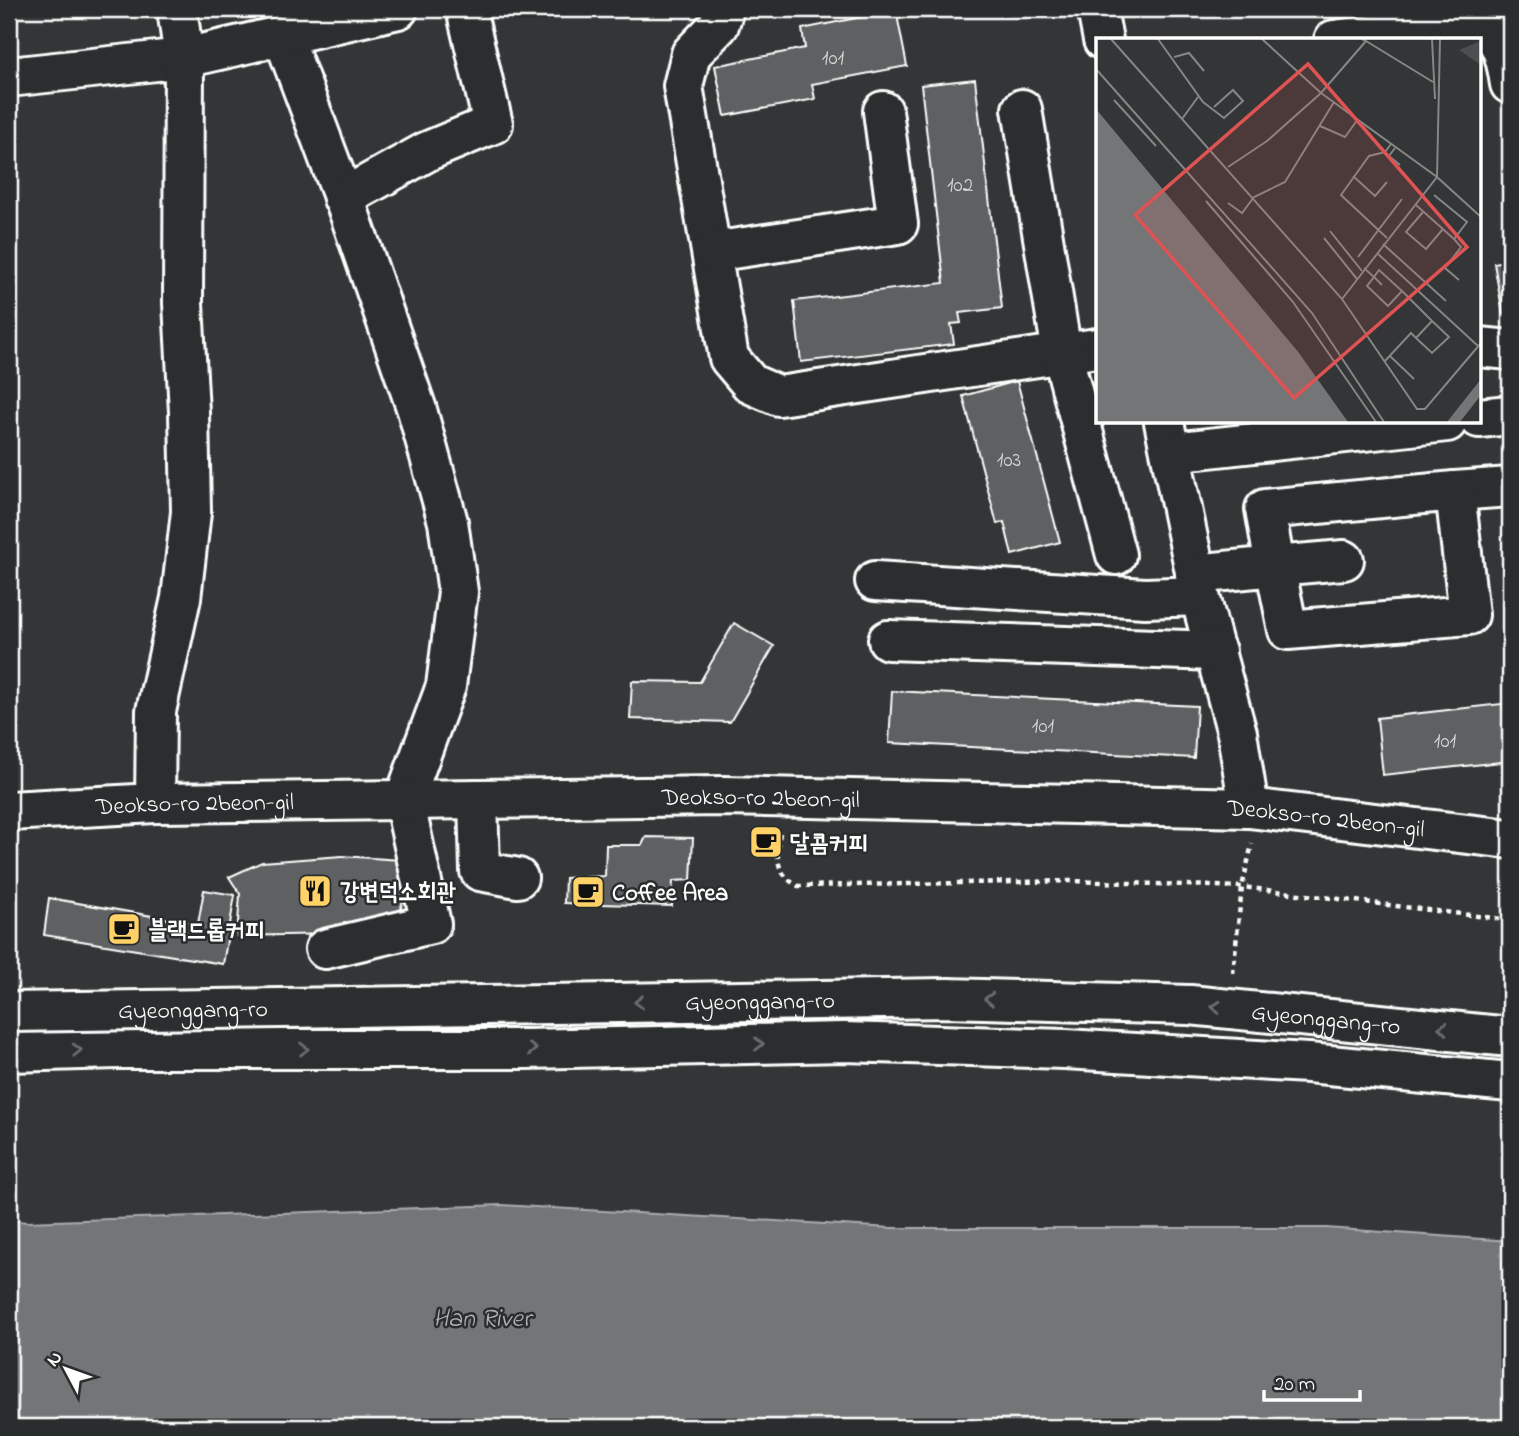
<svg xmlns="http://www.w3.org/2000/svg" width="1519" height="1436" font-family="'Indie Flower','Poor Story',sans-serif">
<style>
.water{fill:#737576;stroke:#abacad;stroke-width:2}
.building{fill:#5f6162;stroke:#fff;stroke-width:2}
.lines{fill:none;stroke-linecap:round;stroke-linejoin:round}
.minor-casing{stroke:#fff;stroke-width:44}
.major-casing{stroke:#fff;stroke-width:44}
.path{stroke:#fff;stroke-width:4.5;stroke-dasharray:5 5;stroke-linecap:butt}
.minor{stroke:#2a2d2e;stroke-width:38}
.major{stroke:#2a2d2e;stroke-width:38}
.major-bridge-casing{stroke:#fff;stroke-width:44;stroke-linecap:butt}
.major-bridge{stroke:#2a2d2e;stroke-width:38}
.oneway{stroke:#6a6c6d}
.labels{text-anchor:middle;stroke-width:5;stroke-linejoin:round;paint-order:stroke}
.number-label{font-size:21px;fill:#d7d8d8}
.street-label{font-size:24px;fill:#fff;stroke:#2a2d2e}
.poi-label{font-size:24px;font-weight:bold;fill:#fff;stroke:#2a2d2e;text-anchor:start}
.water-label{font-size:26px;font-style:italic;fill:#b2b3b4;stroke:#2a2d2e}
.inset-road{fill:none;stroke:#858686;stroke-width:2}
.view{fill:#de5353;fill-opacity:0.15;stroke:#de5353;stroke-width:3.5}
.inset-edge{fill:none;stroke:#fff;stroke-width:3.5}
</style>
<rect width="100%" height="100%" fill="#333536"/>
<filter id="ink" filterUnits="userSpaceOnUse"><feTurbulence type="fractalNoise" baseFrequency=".0143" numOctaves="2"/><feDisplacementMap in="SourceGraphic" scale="14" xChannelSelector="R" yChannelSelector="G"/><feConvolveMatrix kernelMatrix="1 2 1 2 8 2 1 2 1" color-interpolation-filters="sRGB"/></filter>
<g filter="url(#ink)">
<polygon class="water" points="502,1205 892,1228 1326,1228 1510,1241 1510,1427 9,1427 9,1220 27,1222"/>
<g class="building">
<polygon points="934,9 965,9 935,14"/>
<polygon points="1191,9 1241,9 1192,17"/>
<polygon points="1276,9 1306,9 1277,14"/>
<polygon points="896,10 907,66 812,84 815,99 725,116 715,66 805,48 802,29"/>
<polygon points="975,79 1002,308 959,313 961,323 951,324 954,344 801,362 794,301 944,283 921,85"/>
<polygon points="1510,260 1510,313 1503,314 1494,263"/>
<polygon points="1017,381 1060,542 1012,555 1004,522 997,524 963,396"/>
<polygon points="734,623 774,646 730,722 630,719 632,681 700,682"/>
<polygon points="892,691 1197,706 1194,758 889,743"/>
<polygon points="1510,703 1510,761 1383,775 1377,718"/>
<polygon points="646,837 693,838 691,880 673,881 672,906 564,903 565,878 605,876 606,845 642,845"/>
<polygon points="342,856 415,861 396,924 337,934 237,936 240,894 229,877 262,862"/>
<polygon points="204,890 235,895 223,964 44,935 49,898 198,924"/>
</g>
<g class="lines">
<defs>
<g id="minor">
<polyline points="724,9 719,25 691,54 683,86 729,358 751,384 779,396 1097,348"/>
<polyline points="1097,9 1103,40"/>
<path d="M1421,28C1435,26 1453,21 1466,22C1500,26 1506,56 1510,84"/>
<polyline points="283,36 350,215 417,410 448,522 458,592 446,686 404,800 431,924 325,949"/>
<polyline points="1334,40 1421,28 1418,9"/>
<polyline points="9,77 184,58 398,9"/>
<polyline points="1022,109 1062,353 1116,555"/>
<polyline points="343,198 428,151 493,124 466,9"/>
<polyline points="712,252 898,224 883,111"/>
<polyline points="1479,347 1510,350"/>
<polyline points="1479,418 1510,415"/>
<polyline points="1164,422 1200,596 1237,733 1249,808"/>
<polyline points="1172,452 1447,422"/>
<polyline points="1455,491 1510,487"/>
<polyline points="1195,574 1275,566 1288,630 1469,615 1455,491 1265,509 1275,566 1344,560"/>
<polyline points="875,581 1145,598 1200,596"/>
<polyline points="888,640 1216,651"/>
<polyline points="478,799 480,871 518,878"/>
<polyline points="155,803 156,711 181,598 191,512 189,412 183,303 184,58 177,9"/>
<path id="s1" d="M9,811L155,803L723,796L1249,808L1510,839"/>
</g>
<polyline id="major" points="9,1052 119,1049 526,1049 844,1042 1065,1049 1308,1063 1510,1082"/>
</defs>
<use href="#minor" class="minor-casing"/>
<use href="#major" class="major-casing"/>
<g class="path">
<path d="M780,833C776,857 775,873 798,886L1072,881L1242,887L1510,920"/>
<polyline points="1233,973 1242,887 1252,844"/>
</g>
<use href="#minor" class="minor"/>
<use href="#major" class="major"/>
<defs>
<g id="major-bridge">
<path id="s2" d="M9,1012L948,998L1190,1005L1510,1037"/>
</g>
</defs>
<use href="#major-bridge" class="major-bridge-casing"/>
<use href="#major-bridge" class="major-bridge"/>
</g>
<defs><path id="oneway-chevron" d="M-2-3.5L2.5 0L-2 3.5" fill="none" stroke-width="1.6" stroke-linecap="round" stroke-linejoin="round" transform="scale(1.75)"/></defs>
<g class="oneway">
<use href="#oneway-chevron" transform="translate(989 999) rotate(-178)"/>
<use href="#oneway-chevron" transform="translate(639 1002) rotate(179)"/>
<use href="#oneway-chevron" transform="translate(1216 1007) rotate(-175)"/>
<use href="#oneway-chevron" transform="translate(1443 1028) rotate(-175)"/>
<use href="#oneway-chevron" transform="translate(759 1044) rotate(-1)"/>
<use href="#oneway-chevron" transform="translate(304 1049)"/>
<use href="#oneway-chevron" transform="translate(532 1049) rotate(-1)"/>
<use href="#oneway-chevron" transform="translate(77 1050) rotate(-2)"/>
</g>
</g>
<defs>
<symbol id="cafe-square" viewBox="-11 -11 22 22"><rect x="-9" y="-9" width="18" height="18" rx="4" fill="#ffd166" stroke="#2a2d2e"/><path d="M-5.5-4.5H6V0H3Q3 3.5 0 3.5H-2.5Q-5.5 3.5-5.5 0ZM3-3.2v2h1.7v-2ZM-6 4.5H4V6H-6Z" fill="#111"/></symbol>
<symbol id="restaurant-square" viewBox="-11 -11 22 22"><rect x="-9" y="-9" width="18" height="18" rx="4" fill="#ffd166" stroke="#2a2d2e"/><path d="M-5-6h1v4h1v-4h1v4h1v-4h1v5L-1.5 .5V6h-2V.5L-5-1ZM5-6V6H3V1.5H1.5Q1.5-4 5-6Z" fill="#111"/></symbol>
</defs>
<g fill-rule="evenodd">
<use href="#cafe-square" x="747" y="823" width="38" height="38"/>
<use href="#restaurant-square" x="296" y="872" width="38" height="38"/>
<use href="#cafe-square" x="569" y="873" width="38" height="38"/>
<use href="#cafe-square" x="105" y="910" width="38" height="38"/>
</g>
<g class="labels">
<g class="number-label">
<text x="833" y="64">101</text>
<text x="960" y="191">102</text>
<text x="1009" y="466">103</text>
<text x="1043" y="732">101</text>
<text x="1445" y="747">101</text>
</g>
<g class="street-label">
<text dy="8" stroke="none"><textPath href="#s1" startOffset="752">Deokso-ro 2beon-gil</textPath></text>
<text dy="8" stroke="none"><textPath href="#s1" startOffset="186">Deokso-ro 2beon-gil</textPath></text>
<text dy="8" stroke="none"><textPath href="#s1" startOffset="1318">Deokso-ro 2beon-gil</textPath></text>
<text dy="8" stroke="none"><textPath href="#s2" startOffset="751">Gyeonggang-ro</textPath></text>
<text dy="8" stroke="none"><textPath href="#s2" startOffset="184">Gyeonggang-ro</textPath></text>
<text dy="8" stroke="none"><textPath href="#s2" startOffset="1318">Gyeonggang-ro</textPath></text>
</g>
<g class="poi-label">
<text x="790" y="850">달콤커피</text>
<text x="340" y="899">강변덕소회관</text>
<text x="612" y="900">Coffee Area</text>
<text x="148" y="937">블랙드롭커피</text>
</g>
<g class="water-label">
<text x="482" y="1326">Han River</text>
</g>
</g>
<g transform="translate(1096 38)">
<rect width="385" height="385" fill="#333536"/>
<path d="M385,3V27L363,12Z" fill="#4c4f50"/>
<path d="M0,71L203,315L252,384H0ZM385,341V357L364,384H351Z" fill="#737576"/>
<path class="inset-road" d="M15,1L246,261L321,371H329L385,305M62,1L107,64L128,80L147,63L137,52L118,69M166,1L225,55L341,139L246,261M336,1L339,61M344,1L341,139L385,179M270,3L337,44M78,19L93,15L108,33M0,31L216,275L288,384M18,62L60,108M86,81L102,59M224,88L249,99L262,81M299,110L293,118L304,127M132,129L171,103L225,55L270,3L266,1M257,138L279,158L291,144M110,163L197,264L280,384M132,165L146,175L158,159L189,144L238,64M320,167L358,201L371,184L338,157M327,174L310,194L330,211L347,191M234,193L266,233M228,200L261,241M291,200L245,157L273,118L289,114L295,106M358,201L365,209L349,230L363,242M287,206L350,263M281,215L382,308M262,219L306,161M268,230L278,239L271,248L292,268L306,253L283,232L278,239L286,247M306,253L336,283M294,318L318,341M288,324L315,295L320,300L336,315L353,299L336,283L320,300"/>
<path class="view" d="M212,26L371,209L198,360L39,177Z"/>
<rect width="385" height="385" class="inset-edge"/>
</g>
<rect width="1519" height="1436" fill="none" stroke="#2a2d2e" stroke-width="35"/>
<rect x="18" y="18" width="1484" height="1401" fill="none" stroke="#fff" stroke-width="2.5" filter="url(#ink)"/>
<g transform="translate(66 1369) rotate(311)" stroke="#2a2d2e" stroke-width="5" paint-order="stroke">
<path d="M0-5L12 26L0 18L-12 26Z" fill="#ffffff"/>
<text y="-10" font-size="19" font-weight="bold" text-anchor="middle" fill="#ffffff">N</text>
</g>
<path d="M1264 1390v10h96v-10" fill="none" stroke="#ffffff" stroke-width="3.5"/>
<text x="1274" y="1390" font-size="21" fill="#ffffff" stroke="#2a2d2e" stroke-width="5" paint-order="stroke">20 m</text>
</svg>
